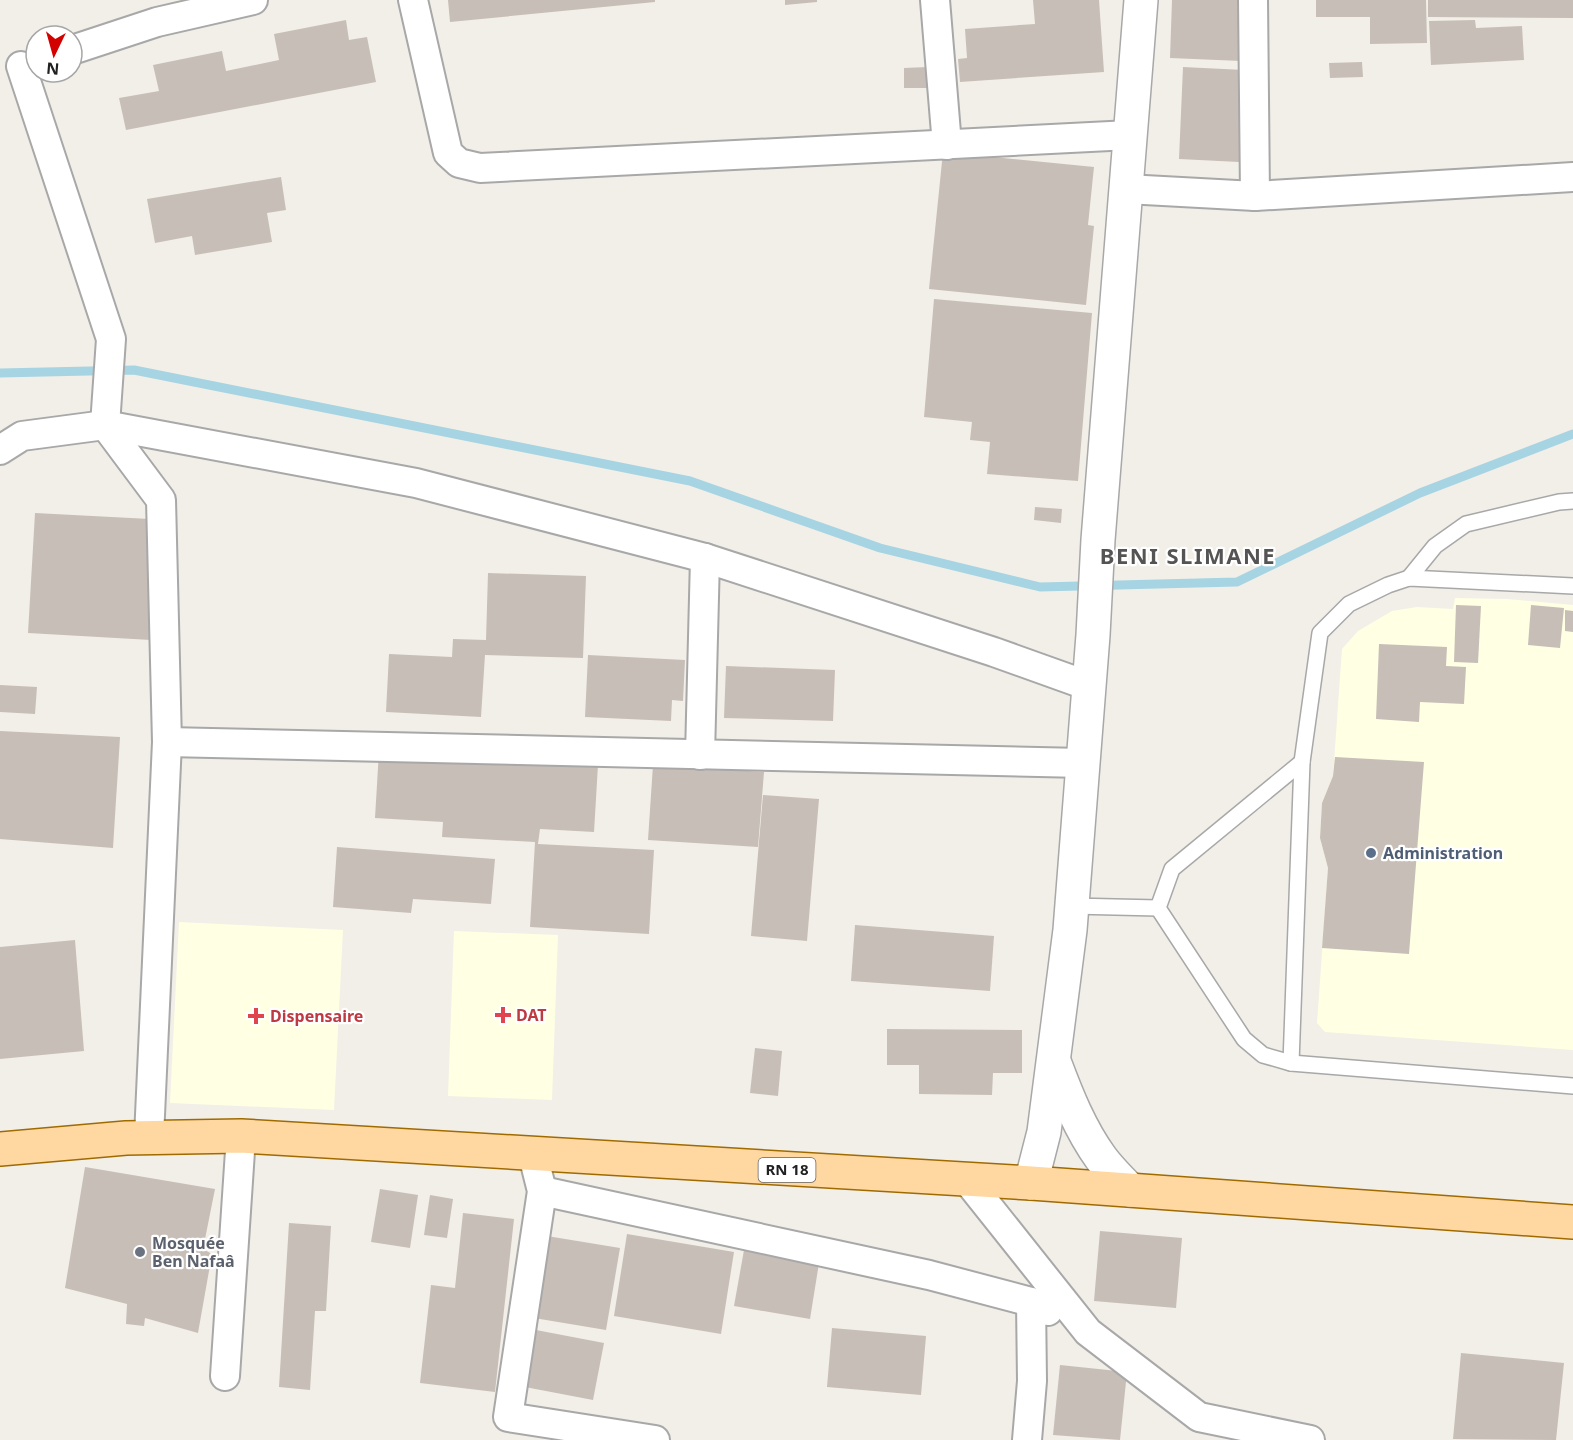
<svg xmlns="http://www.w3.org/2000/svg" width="1573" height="1440" font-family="'Noto Sans',sans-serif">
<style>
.education{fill:#ffffe4}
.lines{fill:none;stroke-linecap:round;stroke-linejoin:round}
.stream{stroke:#a6d4e2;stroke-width:9}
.building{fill:#c7beb7}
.service-casing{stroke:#a8a8a8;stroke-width:18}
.minor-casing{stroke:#a8a8a8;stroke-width:32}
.tertiary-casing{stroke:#a8a8a8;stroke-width:36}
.primary-casing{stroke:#9f6b00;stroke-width:36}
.service{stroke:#fff;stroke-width:15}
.minor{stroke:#fff;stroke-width:28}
.tertiary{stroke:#fff;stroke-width:33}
.primary{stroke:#ffd7a0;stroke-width:33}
.service-dot{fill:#5c6f8a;stroke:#fff;stroke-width:2}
.health-dot{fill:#e0444e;stroke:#fff;stroke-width:2}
.worship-dot{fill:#6b7280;stroke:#fff;stroke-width:2}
.labels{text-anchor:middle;stroke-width:4.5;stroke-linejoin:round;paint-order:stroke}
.shield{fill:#fff;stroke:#646464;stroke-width:1.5}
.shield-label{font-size:15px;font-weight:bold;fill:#212121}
.service-label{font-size:16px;font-weight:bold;fill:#4e5e75;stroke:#fff;text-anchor:start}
.health-label{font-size:16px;font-weight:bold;fill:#be3a42;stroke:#fff;text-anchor:start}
.worship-label{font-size:16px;font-weight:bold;fill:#5b616d;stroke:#fff;text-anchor:start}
.district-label{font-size:22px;font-weight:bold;letter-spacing:1.5px;fill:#545454;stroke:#fff}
</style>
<rect width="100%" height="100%" fill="#f2efe8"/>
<g class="education">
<polygon points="1455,598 1507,599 1573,605 1573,1050 1325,1032 1317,1023 1328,868 1320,838 1322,803 1333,776 1342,649 1358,631 1392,611 1417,607 1453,609"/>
<polygon points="179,922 343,930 334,1110 170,1103"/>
<polygon points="454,931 558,935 552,1100 448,1096"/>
</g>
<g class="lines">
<polyline class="stream" points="0,373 134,370 690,481 880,548 1040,587 1237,582 1420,493 1573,434"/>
</g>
<g class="building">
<polygon points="448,0 655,0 655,2 450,22"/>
<polygon points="785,0 817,0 817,2 785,5"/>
<polygon points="1033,0 1099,0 1104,72 960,82 958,59 967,58 965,29 1035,24"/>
<polygon points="1172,0 1243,0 1241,61 1170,58"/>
<polygon points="1316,0 1426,0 1427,43 1370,44 1370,17 1316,17"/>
<polygon points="1428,0 1573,0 1573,18 1428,17"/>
<polygon points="346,20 349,40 367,37 376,82 126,130 119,98 159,91 153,65 222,51 226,71 279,60 274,34"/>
<polygon points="1475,20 1476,28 1522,26 1524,60 1431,65 1429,21"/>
<polygon points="1362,62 1363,77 1330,78 1329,63"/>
<polygon points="928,67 928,88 904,88 904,68"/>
<polygon points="1183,67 1244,70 1239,162 1179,159"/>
<polygon points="943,152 1094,167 1088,225 1094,226 1086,305 929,289"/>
<polygon points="281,177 286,210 267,213 272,242 195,255 192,236 155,243 147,199"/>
<polygon points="934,299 1092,313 1078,481 987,474 990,442 970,440 972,422 924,417"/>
<polygon points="1035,507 1062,509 1061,523 1034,520"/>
<polygon points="35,513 150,519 148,560 156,560 151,640 28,633"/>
<polygon points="488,573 586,576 583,658 485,655 481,717 386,712 389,654 452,657 453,639 486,640"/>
<polygon points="1456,605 1481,606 1478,663 1454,662"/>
<polygon points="1531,605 1564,608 1560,648 1528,645"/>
<polygon points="1565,610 1573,611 1573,632 1565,631"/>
<polygon points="1379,644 1447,647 1446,666 1466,667 1464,704 1420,702 1419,722 1376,719"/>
<polygon points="588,655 685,660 683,701 672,700 671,721 585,717"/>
<polygon points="726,666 835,670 833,721 724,718"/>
<polygon points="0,685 37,687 35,714 0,712"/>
<polygon points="0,731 120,737 113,848 0,839"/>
<polygon points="379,751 598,765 594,832 540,829 538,844 654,850 649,934 530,927 535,842 442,837 443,822 375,818"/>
<polygon points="1335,757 1424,762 1409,954 1322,948 1328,868 1320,838 1322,803 1333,776"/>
<polygon points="653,765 764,772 758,847 648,840"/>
<polygon points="763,795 819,799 807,941 751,936"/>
<polygon points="337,847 495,859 491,904 413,899 411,913 333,907"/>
<polygon points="855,925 994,936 990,991 851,981"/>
<polygon points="75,940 84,1051 0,1059 0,947"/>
<polygon points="887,1029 1022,1030 1022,1073 993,1073 992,1095 919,1094 919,1065 887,1065"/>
<polygon points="755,1048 782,1051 778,1096 750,1093"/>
<polygon points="85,1167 215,1189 203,1249 212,1254 198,1333 145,1318 144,1326 126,1324 127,1304 65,1288"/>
<polygon points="380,1189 418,1195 410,1248 371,1242"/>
<polygon points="430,1195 453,1199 447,1238 424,1235"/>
<polygon points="463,1213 514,1219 495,1392 420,1383 431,1285 455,1288"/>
<polygon points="289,1223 331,1226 326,1311 315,1311 310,1390 279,1387"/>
<polygon points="1100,1231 1182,1238 1176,1308 1094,1301"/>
<polygon points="627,1234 734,1252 721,1334 614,1316"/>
<polygon points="547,1236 620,1248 606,1330 534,1318"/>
<polygon points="744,1250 819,1263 810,1319 734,1306"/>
<polygon points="832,1328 926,1336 921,1395 827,1387"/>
<polygon points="536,1330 604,1343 593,1400 525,1387"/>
<polygon points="1461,1353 1564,1363 1556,1440 1453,1439"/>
<polygon points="1060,1365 1127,1372 1120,1440 1053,1435"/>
</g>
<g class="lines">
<defs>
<g id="service">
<polyline points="1409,578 1435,546 1466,524 1559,502 1573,501"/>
<polyline points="1302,762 1172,869 1158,908 1244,1039 1263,1055 1291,1063 1573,1086"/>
<polyline points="1072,906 1158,908"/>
<polyline points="1291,1063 1302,762 1320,633 1349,604 1388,585 1409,578 1573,586"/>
</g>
<g id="minor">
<polyline points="413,0 448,153 459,163 480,168 1130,135"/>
<polyline points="935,0 947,145"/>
<polyline points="1253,0 1255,196"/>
<polyline points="72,50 157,22 253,0"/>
<polyline points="21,66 111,339 105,425 161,500 167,742 149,1137"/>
<polyline points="1126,189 1255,196 1573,177"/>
<polyline points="0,450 22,436 105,425 416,483 705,558 994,652 1089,686"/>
<polyline points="167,742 1083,763"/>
<polyline points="700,755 705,558"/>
<polyline points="533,1155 542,1191 508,1417 655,1440"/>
<polyline points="967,1180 1088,1332 1199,1417 1310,1440"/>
<polyline points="542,1191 929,1275 1031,1302"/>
<polyline points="225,1376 241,1136"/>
<polyline points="1027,1440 1032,1381 1031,1302 1048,1311"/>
</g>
<g id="tertiary">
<path d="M1055,1064C1067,1096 1080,1129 1101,1158C1109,1169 1120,1180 1130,1190"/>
<polyline points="1031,1183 1044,1132 1070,930 1093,635 1098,540 1141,0"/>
</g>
<polyline id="primary" points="0,1149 126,1138 241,1136 1031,1183 1573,1222"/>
</defs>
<use href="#service" class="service-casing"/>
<use href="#minor" class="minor-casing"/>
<use href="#tertiary" class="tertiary-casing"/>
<use href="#primary" class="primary-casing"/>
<use href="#service" class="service"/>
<use href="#minor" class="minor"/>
<use href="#tertiary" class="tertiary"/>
<use href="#primary" class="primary"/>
</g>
<circle class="service-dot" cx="1371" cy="853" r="6"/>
<g class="health-dot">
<path d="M500 1006h6v6h6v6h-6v6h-6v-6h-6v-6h6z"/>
<path d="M253 1007h6v6h6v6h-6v6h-6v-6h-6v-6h6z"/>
</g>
<circle class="worship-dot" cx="140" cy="1252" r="6"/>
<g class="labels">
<rect class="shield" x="758.5" y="1158" width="57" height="24" rx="4.5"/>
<g class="shield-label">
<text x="787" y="1175">RN 18</text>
</g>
<g class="service-label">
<text x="1383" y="859">Administration</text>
</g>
<g class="health-label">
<text x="516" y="1021">DAT</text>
<text x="270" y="1022">Dispensaire</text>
</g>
<g class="worship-label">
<text x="152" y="1249">Mosquée<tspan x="152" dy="18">Ben Nafaâ</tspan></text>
</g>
<g class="district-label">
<text x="1188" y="564">BENI SLIMANE</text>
</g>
</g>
<g transform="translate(54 54) rotate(185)"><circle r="28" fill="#ffffff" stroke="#a6a6a6" stroke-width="1.5"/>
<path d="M0-4.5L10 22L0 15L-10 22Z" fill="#d30100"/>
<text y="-9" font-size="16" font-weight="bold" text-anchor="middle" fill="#212121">N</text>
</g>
</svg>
